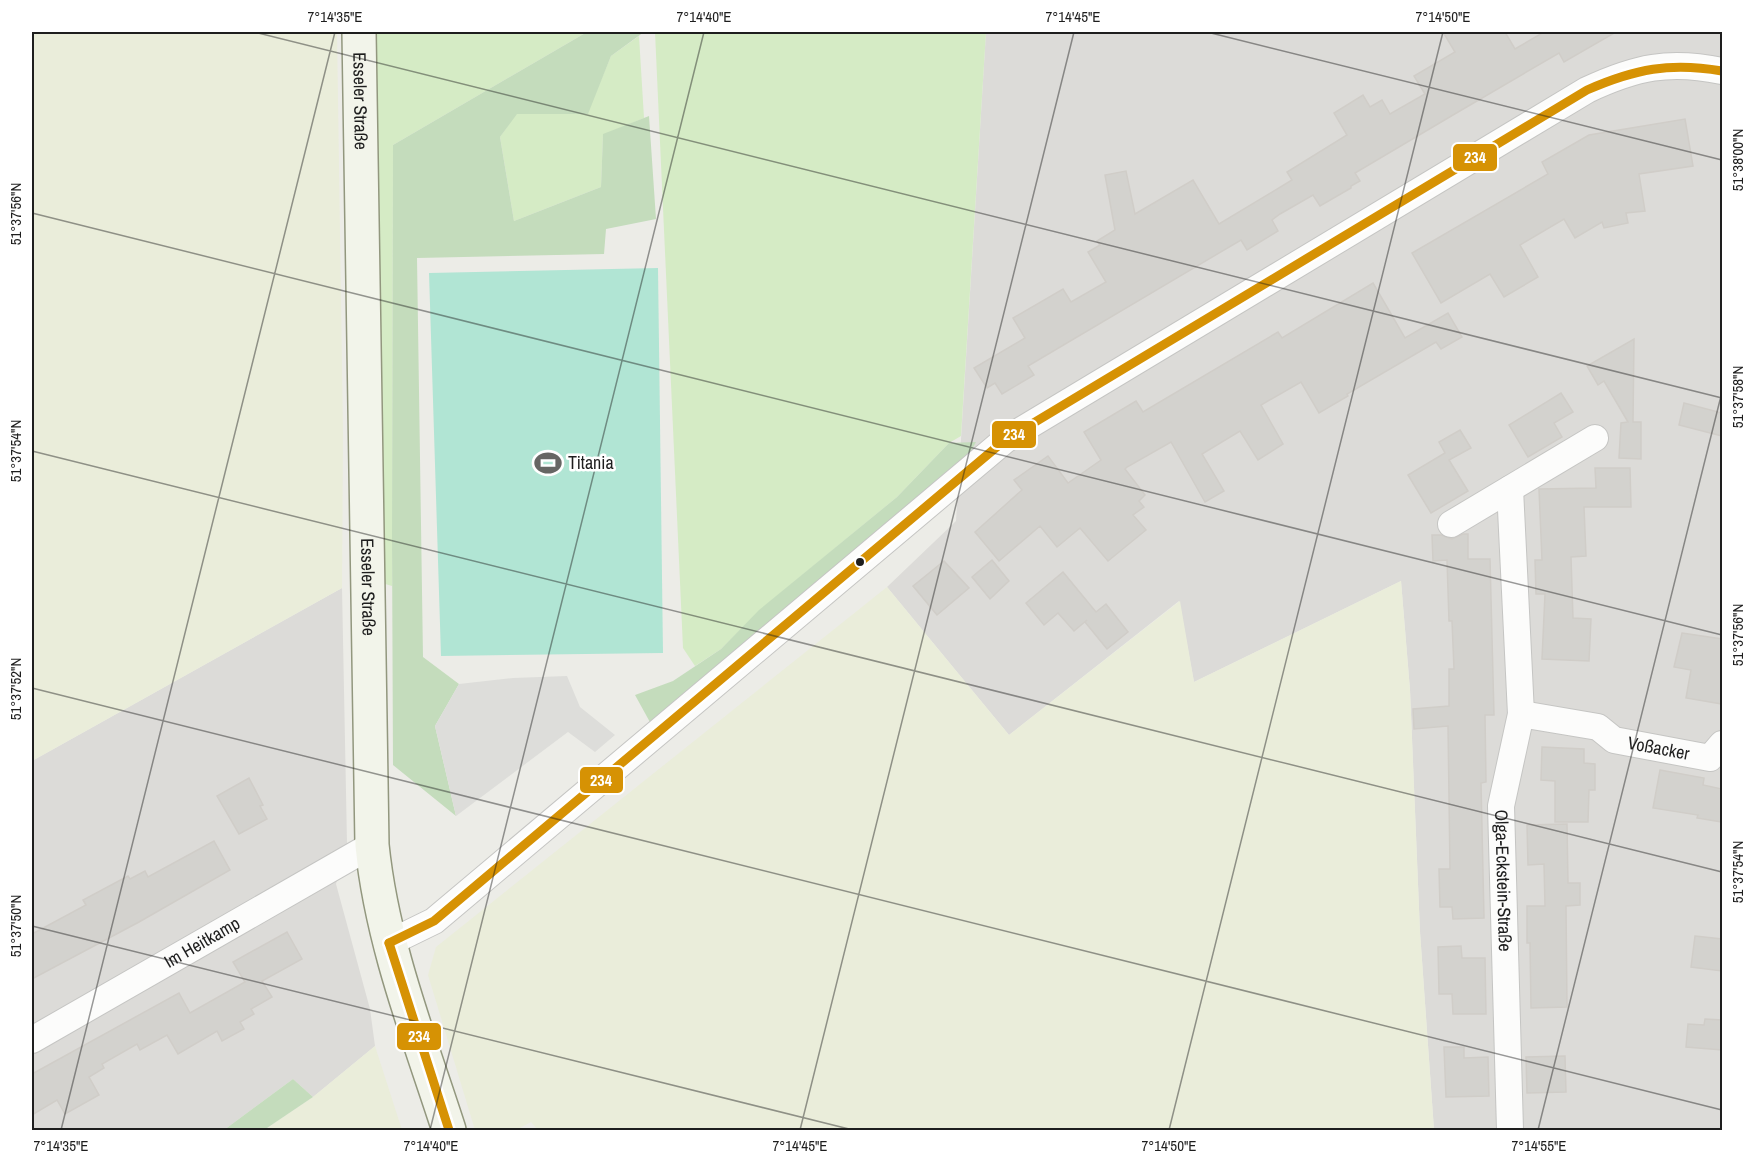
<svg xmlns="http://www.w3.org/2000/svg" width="1754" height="1162" font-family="'Archivo Narrow',sans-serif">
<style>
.residential{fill:#dcdbd8}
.farmland{fill:#eaedda}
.grass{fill:#d5ebc5}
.forest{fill:#c4dcbc}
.pitch{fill:#b1e5d4}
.parking{fill:#ddddda}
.building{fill:#d3d2ce;stroke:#d0cdc8;stroke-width:1.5}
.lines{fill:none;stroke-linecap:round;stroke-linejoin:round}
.street-casing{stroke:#c5c5c3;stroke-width:28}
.secondary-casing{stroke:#92977e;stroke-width:36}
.street{stroke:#fcfcfb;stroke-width:26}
.secondary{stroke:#f2f4ea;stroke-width:33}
.bus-1-casing{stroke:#fff;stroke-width:14}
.bus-1{stroke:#d69204;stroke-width:9}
.ticks{fill:none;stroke:#1e1e1e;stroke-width:1.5;stroke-opacity:0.45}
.bus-dot{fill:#1e1e1e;stroke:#fff;stroke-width:2}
.labels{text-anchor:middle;stroke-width:5;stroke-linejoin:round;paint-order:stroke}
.street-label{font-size:18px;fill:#1e1e1e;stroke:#fff}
.poi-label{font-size:18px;fill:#1e1e1e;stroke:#fff;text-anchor:start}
.line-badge{stroke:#fff;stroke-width:2}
.badge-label{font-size:16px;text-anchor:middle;font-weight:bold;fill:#fff}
.neatline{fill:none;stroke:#1e1e1e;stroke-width:2}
.ticks-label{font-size:15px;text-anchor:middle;fill:#1e1e1e}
</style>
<rect width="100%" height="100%" fill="#ecece7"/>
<g class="residential">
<polygon points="986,32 1722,32 1722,1130 1434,1130 1420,932 1410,690 1401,581 1194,682 1179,601 1009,735 887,587 956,521"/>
<polygon points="342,588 347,843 336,884 370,1009 375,1046 313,1097 293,1079 224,1130 32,1130 32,761"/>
</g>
<g class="farmland">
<polygon points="32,32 337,32 343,434 342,588 32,761"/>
<polygon points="1401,581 1410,690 1420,932 1434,1130 538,1130 531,1122 516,1130 475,1130 428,975 436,947 887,587 1009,735 1180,601 1194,682"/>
<polygon points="375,1046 402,1130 264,1130 313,1097"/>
</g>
<g class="grass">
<polygon points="373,32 587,32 393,145 392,586 382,583"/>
<polygon points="655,32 986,32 961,436 949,443 897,497 760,610 721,649 695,666 683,648"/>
<polygon points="639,36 644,118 603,135 601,187 514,221 500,137 516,114 587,114 611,56"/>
</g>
<g class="forest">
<polygon points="587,32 644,32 611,56 588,114 517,114 500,137 514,221 601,187 603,134 649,116 656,219 606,229 604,254 417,258 423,657 459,684 435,726 456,816 393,765 392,538 393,145"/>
<polygon points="976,442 962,467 651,724 635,695 673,681 721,649 759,610 897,497 949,443"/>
<polygon points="293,1079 313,1097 264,1130 224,1130"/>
</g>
<polygon class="pitch" points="658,268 663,653 441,656 429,273"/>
<polygon class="parking" points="567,676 580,707 615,735 595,752 568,732 456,816 435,726 459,684 513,678"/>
<g class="building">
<polygon points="1443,32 1505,32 1515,49 1544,32 1616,32 1564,62 1559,53 1453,115 1355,173 1360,181 1351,186 1351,188 1320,206 1313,195 1280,214 1272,220 1278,231 1247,250 1241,240 1028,366 1034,375 1002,394 995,383 987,388 974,368 1025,338 1013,318 1063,289 1071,302 1106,282 1088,252 1100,245 1097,241 1115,230 1105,175 1126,171 1135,214 1193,180 1219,224 1292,180 1287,172 1347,135 1334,113 1363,95 1370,107 1382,100 1390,114 1425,94 1414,76 1455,52"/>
<polygon points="1685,119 1693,166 1639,174 1645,211 1626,213 1628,223 1604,228 1602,222 1575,238 1564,219 1520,245 1538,277 1504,297 1490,274 1441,303 1412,253 1548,174 1542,162 1589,135"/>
<polygon points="1373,283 1405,338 1448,313 1462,337 1441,349 1436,342 1347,394 1348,396 1319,413 1301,382 1261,405 1283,444 1258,460 1240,431 1202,454 1224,491 1205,502 1171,442 1127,467 1125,469 1145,495 1139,501 1144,507 1133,515 1146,530 1108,561 1080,528 1057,547 1040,526 999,561 975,532 1022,490 1014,480 1048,456 1068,483 1101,460 1084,432 1136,401 1143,412 1278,332 1282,338"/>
<polygon points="1634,339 1633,422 1641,422 1641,459 1619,458 1621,423 1628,422 1604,381 1598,385 1587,366"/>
<polygon points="1561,393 1573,412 1554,423 1562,437 1528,457 1509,425"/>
<polygon points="1684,403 1722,413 1722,436 1679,425"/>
<polygon points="1460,430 1471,448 1449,460 1468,491 1431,513 1408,475 1445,453 1439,442"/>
<polygon points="1595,468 1630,468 1631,507 1584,507 1586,556 1571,557 1573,618 1591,619 1589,661 1542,659 1545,594 1536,594 1535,560 1542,560 1539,489 1596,488"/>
<polygon points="1463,534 1468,534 1468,559 1490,559 1494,715 1485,715 1486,782 1481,783 1484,918 1453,919 1452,907 1440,907 1439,869 1450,869 1448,726 1414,729 1413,709 1449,706 1449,669 1454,669 1452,621 1449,621 1447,560 1433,561 1432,535 1441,535 1452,539"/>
<polygon points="992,560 1009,581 990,599 972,577"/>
<polygon points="944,561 969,588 937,615 913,586"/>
<polygon points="1063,572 1096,612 1106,604 1128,632 1107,649 1085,622 1087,620 1074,631 1058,613 1044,625 1026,603"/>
<polygon points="1682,633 1722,639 1722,704 1686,698 1691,670 1674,667"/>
<polygon points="1542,747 1584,749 1584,763 1595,764 1595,790 1589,790 1588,822 1555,822 1555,781 1541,780"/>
<polygon points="1660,770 1704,778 1703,785 1722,789 1722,822 1697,818 1698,815 1653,808"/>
<polygon points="249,778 263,805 260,806 267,819 239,834 217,796"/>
<polygon points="1567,824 1568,883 1580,883 1580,905 1566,906 1567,1007 1531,1008 1530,943 1527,943 1527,906 1545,906 1544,864 1528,865 1527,825"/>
<polygon points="214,841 230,870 139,922 32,979 32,934 86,905 83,900 128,876 130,879 145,871 148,877"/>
<polygon points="287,932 302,959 262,981 272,997 251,1009 254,1014 240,1022 244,1029 222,1041 217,1031 178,1054 167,1035 140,1050 137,1044 102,1064 104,1068 89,1077 99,1095 65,1114 57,1100 32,1115 32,1074 179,993 190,1013 245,982 233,962"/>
<polygon points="1695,936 1722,939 1722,971 1691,967"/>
<polygon points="1461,946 1462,958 1485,958 1486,1014 1453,1014 1452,994 1439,994 1438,947"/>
<polygon points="1705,1019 1722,1020 1722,1050 1686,1047 1688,1024 1704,1025"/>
<polygon points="1444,1047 1464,1047 1464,1058 1488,1057 1489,1096 1446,1097"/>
<polygon points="1565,1056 1566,1092 1527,1093 1526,1057"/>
</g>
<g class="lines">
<defs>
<g id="street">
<path id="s1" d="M1510,489L1521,714L1501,806L1510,1130"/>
<polyline points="1451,524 1595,438"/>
<path id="s2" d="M1521,714L1598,727L1614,740L1710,758L1722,744"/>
<path d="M389,943L434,921L1005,440L1587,90C1636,67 1669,60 1722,71"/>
<path id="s3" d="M32,1040L372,845"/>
</g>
<g id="secondary">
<path id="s4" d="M359,32L372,845C382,944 419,1037 449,1130"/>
</g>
</defs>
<use href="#street" class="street-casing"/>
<use href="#secondary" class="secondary-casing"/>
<use href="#street" class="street"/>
<use href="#secondary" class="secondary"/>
<defs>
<g id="bus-1">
<path d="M389,943L434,921L1005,440L1587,90C1635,69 1670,62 1722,71"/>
<polyline points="389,943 449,1130"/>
</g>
</defs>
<use href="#bus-1" class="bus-1-casing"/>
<use href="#bus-1" class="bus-1"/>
</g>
<path class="ticks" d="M254,32L1722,398M1207,32L1722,160M32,213L1722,635M32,451L1722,872M32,688L1722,1110M32,926L853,1130M61,1130L335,32M430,1130L704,32M800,1130L1074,32M1169,1130L1443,32M1538,1130L1722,392"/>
<defs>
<symbol id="stadium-bare" viewBox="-9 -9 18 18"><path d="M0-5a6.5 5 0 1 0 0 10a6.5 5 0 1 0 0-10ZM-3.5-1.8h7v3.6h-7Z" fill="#666664" stroke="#fff" stroke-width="2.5" paint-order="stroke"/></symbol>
</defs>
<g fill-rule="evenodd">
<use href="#stadium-bare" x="529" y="444" width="38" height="38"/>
</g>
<circle class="bus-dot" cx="860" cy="562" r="5"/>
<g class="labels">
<g class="street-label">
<text dy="6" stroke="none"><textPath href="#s4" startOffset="69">Esseler Straße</textPath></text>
<text dy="6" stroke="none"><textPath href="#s4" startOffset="555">Esseler Straße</textPath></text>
<text dy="6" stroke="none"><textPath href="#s2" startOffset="144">Voßacker</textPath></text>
<text dy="6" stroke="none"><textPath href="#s1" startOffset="394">Olga-Eckstein-Straße</textPath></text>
<text dy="6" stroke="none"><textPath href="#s3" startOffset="196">Im Heitkamp</textPath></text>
</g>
<g class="poi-label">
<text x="568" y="469">Titania</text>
</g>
</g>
<g class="line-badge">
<rect x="1452" y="143" width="46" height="29" rx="6" fill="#d69204"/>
<rect x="991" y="420" width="46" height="29" rx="6" fill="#d69204"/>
<rect x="579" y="766" width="45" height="28" rx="6" fill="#d69204"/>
<rect x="396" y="1022" width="46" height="29" rx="6" fill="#d69204"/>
</g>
<g class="badge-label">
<text x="1475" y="163">234</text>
<text x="1014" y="440">234</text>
<text x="601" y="786">234</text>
<text x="419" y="1042">234</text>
</g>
<rect width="1754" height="1162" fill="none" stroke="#ffffff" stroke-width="66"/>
<rect x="33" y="33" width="1688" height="1096" class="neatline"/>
<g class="ticks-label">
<text x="335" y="22">7°14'35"E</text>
<text x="704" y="22">7°14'40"E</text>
<text x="1073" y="22">7°14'45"E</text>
<text x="1443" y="22">7°14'50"E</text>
<text transform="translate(1738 160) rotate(-90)" y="5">51°38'00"N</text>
<text transform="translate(16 214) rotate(-90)" y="5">51°37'56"N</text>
<text transform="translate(1738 397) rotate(-90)" y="5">51°37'58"N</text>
<text transform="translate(16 451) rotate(-90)" y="5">51°37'54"N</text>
<text transform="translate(1738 635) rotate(-90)" y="5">51°37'56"N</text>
<text transform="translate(16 689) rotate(-90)" y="5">51°37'52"N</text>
<text transform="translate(1738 872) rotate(-90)" y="5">51°37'54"N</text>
<text transform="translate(16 926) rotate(-90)" y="5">51°37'50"N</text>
<text x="61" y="1151">7°14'35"E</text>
<text x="431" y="1151">7°14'40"E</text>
<text x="800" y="1151">7°14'45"E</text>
<text x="1169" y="1151">7°14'50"E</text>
<text x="1539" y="1151">7°14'55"E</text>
</g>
</svg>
